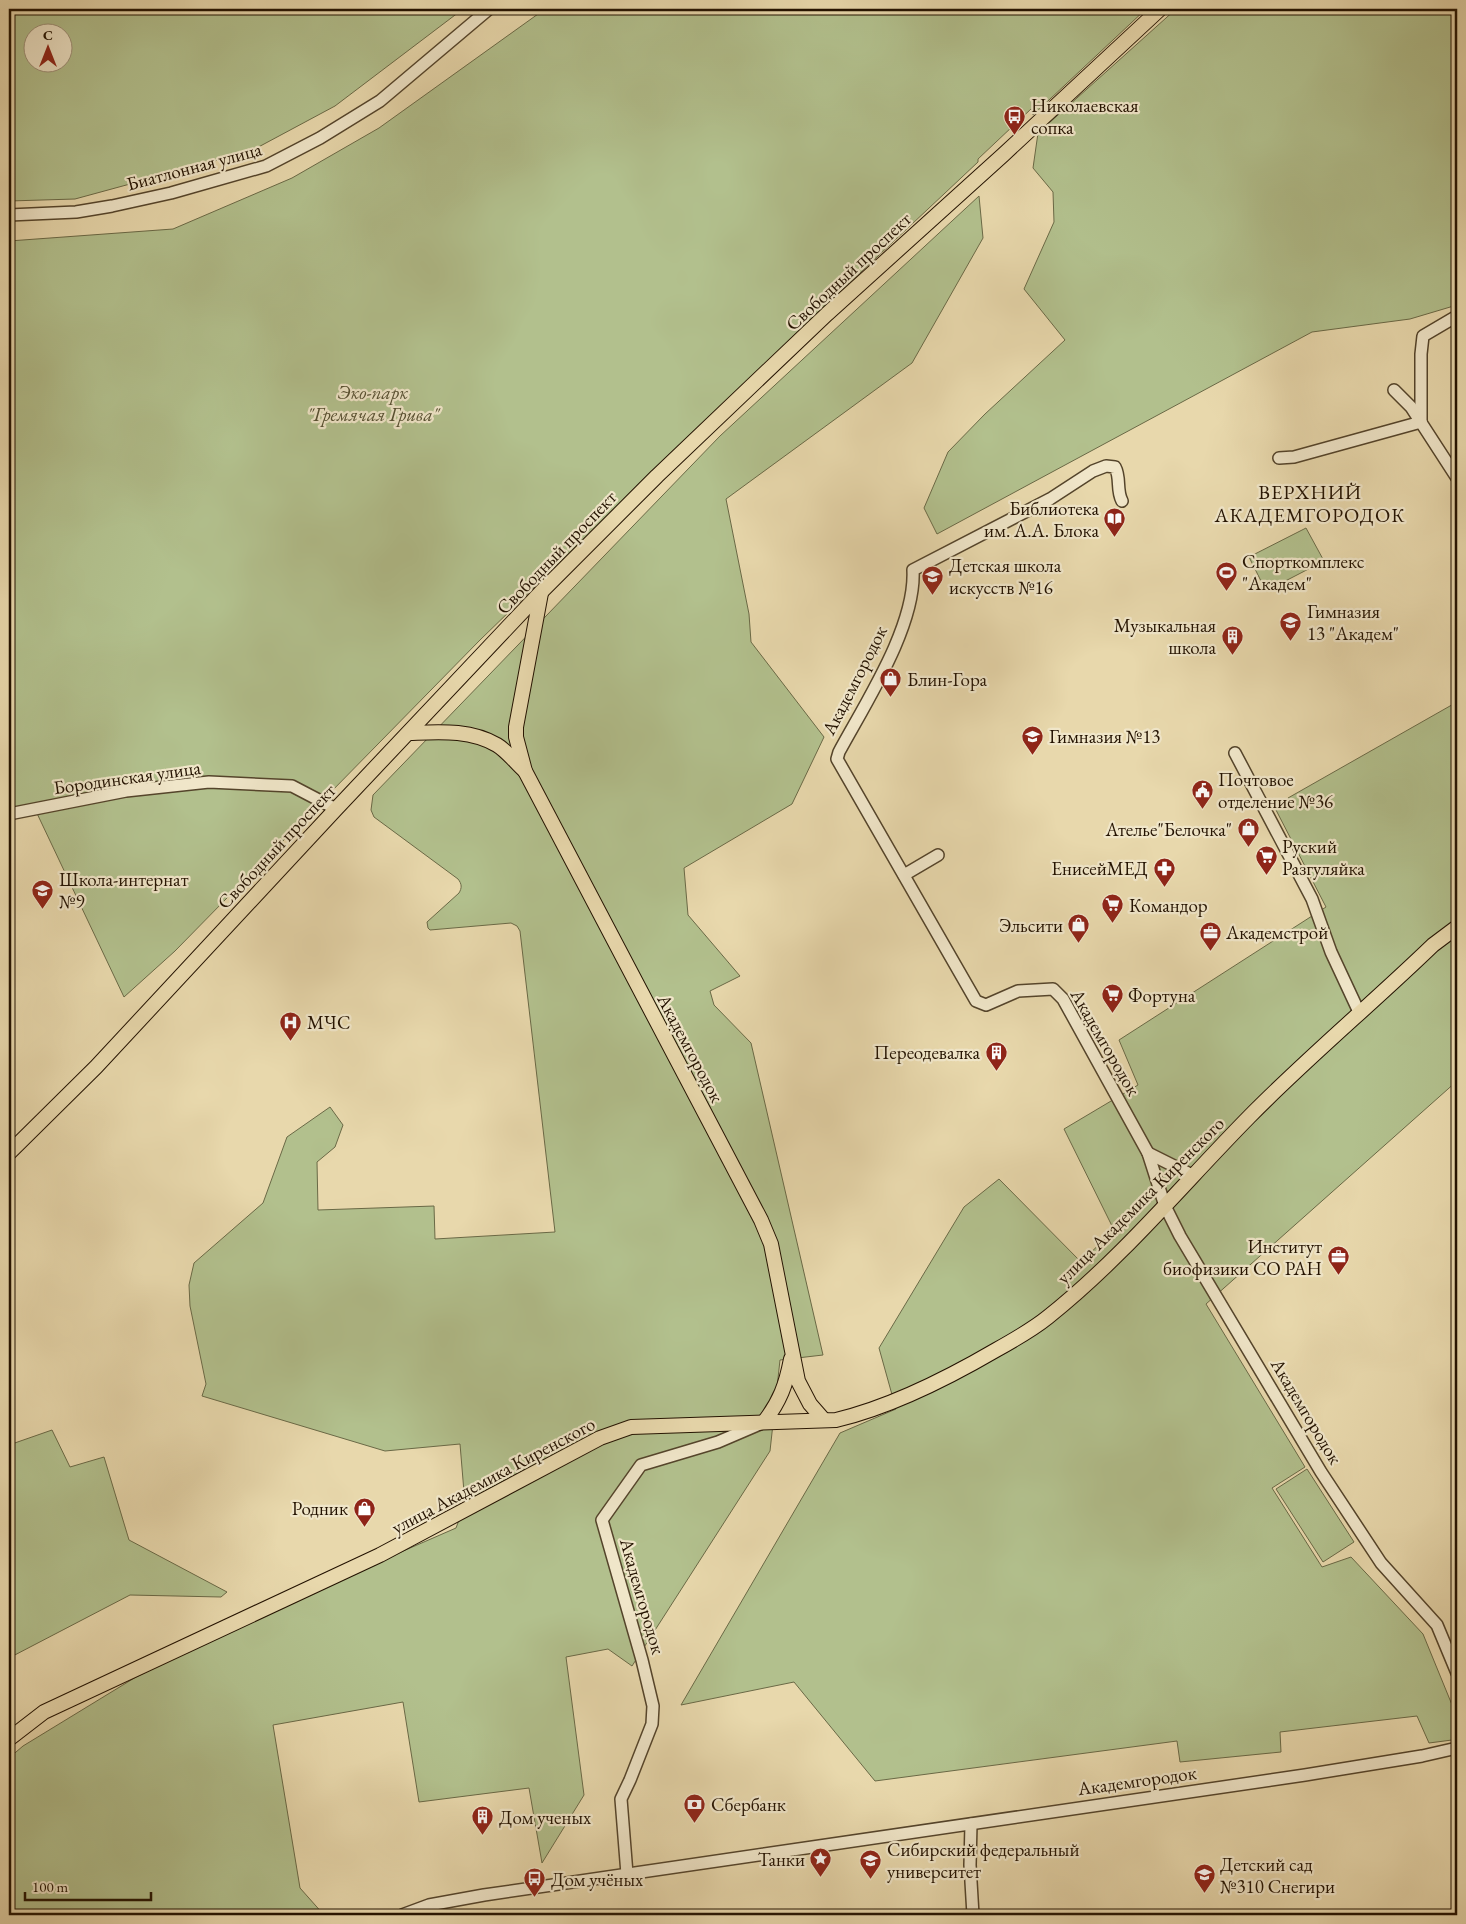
<svg xmlns="http://www.w3.org/2000/svg" width="1466" height="1924" font-family="'EB Garamond',serif">
<style>
.green{fill:#b2c08d;stroke:#6a6946;fill-rule:evenodd}
.lines{fill:none;stroke-linecap:round;stroke-linejoin:round}
.minor-casing{stroke:#54442b;stroke-width:14}
.major-casing{stroke:#231200;stroke-width:16}
.minor{stroke:#f0e6c9;stroke-width:11}
.major{stroke:#e8d8ac;stroke-width:14}
.labels{text-anchor:middle;stroke-width:4.5;stroke-linejoin:round;paint-order:stroke}
.poi-label{font-size:19px;fill:#231200;stroke:#f0e6c9;text-anchor:start}
.street-label{font-size:19px;fill:#231200;stroke:#f0e6c9}
.park-label{font-size:19px;font-style:italic;fill:#554f31;stroke:#f0e6c9}
.neighbourhood-label{font-size:20px;letter-spacing:1px;fill:#231200;stroke:#f0e6c9}
</style>
<rect width="100%" height="100%" fill="#e8d8ac"/>
<filter id="stains"><feTurbulence type="fractalNoise" baseFrequency=".004" numOctaves="4"/><feColorMatrix values="0 0 0 0 .2 0 0 0 0 .09 0 0 0 0 .02 0 0 0 .5 -.17"/></filter>
<radialGradient id="worn" r=".72"><stop offset=".6" stop-color="#630" stop-opacity="0"/><stop offset="1" stop-color="#630" stop-opacity=".3"/></radialGradient>
<g class="green">
<path d="M9,9H463L335,106L251,151L75,199L9,201ZM32,32H62V62H32Z"/>
<polygon points="545,9 1146,9 1033,115 1031,109 978,159 978,162 811,319 480,640 175,951 124,997 33,805 9,810 9,241 173,229 292,178 379,128"/>
<polygon points="1176,9 1457,9 1457,305 1410,319 1312,332 937,534 924,508 948,452 985,414 1065,340 1024,289 1054,222 1053,192 1033,168 1038,133"/>
<path d="M979,196L983,238L912,363L726,499L749,614L751,642L824,737L792,804L684,868L688,915L740,976L710,991L714,1005L751,1043L823,1355L780,1360L770,1451L632,1666L608,1649L566,1657L584,1795L542,1863L529,1788L419,1802L403,1702L273,1725L300,1888L324,1915H9V1758L23,1746L136,1677L339,1579L456,1528L465,1504L460,1444L385,1451L202,1396L206,1384L190,1306L189,1285L194,1263L263,1203L287,1137L330,1107L343,1125L335,1147L317,1162L318,1210L434,1206L435,1239L555,1232L520,931L517,926L511,923L430,930L428,928L427,922L459,893C462,888 462,884 458,879L374,817L371,810L373,795L720,436Z"/>
<polygon points="1306,528 1324,561 1266,591 1249,557"/>
<polygon points="1457,702 1457,1081 1206,1304 1305,1467 1272,1488 1322,1567 1351,1557 1423,1634 1457,1717 1452,1740 1429,1743 1417,1716 1280,1732 1281,1752 1180,1762 1177,1741 875,1781 794,1682 681,1705 840,1433 896,1409 879,1348 964,1207 999,1179 1081,1262 1114,1230 1064,1129 1138,1085 1119,1040 1326,907 1276,810 1288,798"/>
<polygon points="52,1430 70,1467 104,1457 129,1540 227,1592 221,1597 130,1595 9,1658 9,1445"/>
<polygon points="1307,1469 1354,1542 1323,1562 1276,1489"/>
</g>
<g class="lines">
<defs>
<g id="minor">
<polyline points="9,215 76,212 112,206 171,193 266,166 320,138 380,101 489,9"/>
<polyline points="1394,390 1411,407 1457,478"/>
<polyline points="1421,422 1421,354 1423,336 1457,316"/>
<polyline points="1279,458 1294,457 1421,422"/>
<path d="M1122,501C1116,490 1121,478 1115,467L1106,466L1093,471L1050,499L913,570C916,626 866,702 839,752L837,759L976,1001L986,1005L1018,991L1053,989L1063,999L1148,1153L1165,1206L1180,1236L1321,1472L1381,1563L1437,1625L1457,1673"/>
<polyline points="1235,753 1312,899 1331,952 1359,1012"/>
<polyline points="9,814 126,791 209,782 292,786 336,809"/>
<polyline points="904,875 938,855"/>
<polyline points="1148,1153 1192,1175"/>
<polyline points="971,1824 970,1865 973,1915"/>
<polyline points="627,1874 621,1799 630,1780 652,1724 653,1706 642,1660 602,1520 641,1465 718,1442 760,1424"/>
<polyline points="402,1915 429,1905 484,1895 1305,1775 1422,1756 1457,1748"/>
</g>
<g id="major">
<polyline points="541,593 516,727 516,737 525,771 761,1220 771,1244 798,1381 810,1404 824,1420"/>
<path d="M409,733C438,732 470,729 497,745C507,751 516,763 525,771"/>
<polyline points="9,1153 96,1067 336,809 541,592 657,476 827,314 1003,155 1160,9"/>
<path d="M764,1422C780,1401 786,1385 791,1359"/>
<path d="M9,1739L44,1712L380,1555L600,1438L631,1427L836,1420C891,1407 948,1378 996,1350C1014,1340 1032,1330 1048,1317C1122,1258 1183,1184 1249,1117C1308,1057 1373,1003 1433,945L1457,927"/>
</g>
</defs>
<use href="#minor" class="minor-casing"/>
<use href="#major" class="major-casing"/>
<use href="#minor" class="minor"/>
<use href="#major" class="major"/>
</g>
<defs>
<symbol id="bus-pin" viewBox="-11 -11 22 30"><path d="M0 17L-7.5 6A9.5 9.5 0 1 1 7.5 6Z" fill="#8f2418" stroke="#f0e6c9"/><path d="M-5-6H5V4H4V6H2V4H-2V6H-4V4H-5ZM-3.5-4V0h7V-4ZM-3.5 1.2v1.5H-2V1.2ZM2 1.2v1.5H3.5V1.2Z" fill="#fff"/></symbol>
<symbol id="library-pin" viewBox="-11 -11 22 30"><path d="M0 17L-7.5 6A9.5 9.5 0 1 1 7.5 6Z" fill="#8f2418" stroke="#f0e6c9"/><path d="M-6-4Q-3-5.5-.7-3.5V5Q-3 3-6 4ZM6-4Q3-5.5 .7-3.5V5Q3 3 6 4Z" fill="#fff"/></symbol>
<symbol id="stadium-pin" viewBox="-11 -11 22 30"><path d="M0 17L-7.5 6A9.5 9.5 0 1 1 7.5 6Z" fill="#8f2418" stroke="#f0e6c9"/><path d="M0-5a6.5 5 0 1 0 0 10a6.5 5 0 1 0 0-10ZM-3.5-1.8h7v3.6h-7Z" fill="#fff"/></symbol>
<symbol id="school-pin" viewBox="-11 -11 22 30"><path d="M0 17L-7.5 6A9.5 9.5 0 1 1 7.5 6Z" fill="#8f2418" stroke="#f0e6c9"/><path d="M0-5L7-2L0 1L-7-2ZM-4 1L0 2.5L4 1V4Q0 6-4 4Z" fill="#fff"/></symbol>
<symbol id="building-pin" viewBox="-11 -11 22 30"><path d="M0 17L-7.5 6A9.5 9.5 0 1 1 7.5 6Z" fill="#8f2418" stroke="#f0e6c9"/><path d="M-4-6H4V6H1V3H-1V6H-4ZM-2.5-4.3h1.7v1.8h-1.7ZM.8-4.3h1.7v1.8H.8ZM-2.5-1h1.7V.8h-1.7ZM.8-1h1.7V.8H.8Z" fill="#fff"/></symbol>
<symbol id="shop-pin" viewBox="-11 -11 22 30"><path d="M0 17L-7.5 6A9.5 9.5 0 1 1 7.5 6Z" fill="#8f2418" stroke="#f0e6c9"/><path d="M-5-2.5h2.3a2.7 3.5 0 0 1 5.4 0H5L5.5 6h-11ZM-1.5-2.5h3a1.5 2.3 0 0 0-3 0Z" fill="#fff"/></symbol>
<symbol id="civic-pin" viewBox="-11 -11 22 30"><path d="M0 17L-7.5 6A9.5 9.5 0 1 1 7.5 6Z" fill="#8f2418" stroke="#f0e6c9"/><path d="M-.6-6.5H3V-4.5H.6V-3L4-1V1h2V6H-6V1h2V-1L-.6-3ZM-1.2 2.5V6h2.4V2.5Z" fill="#fff"/></symbol>
<symbol id="supermarket-pin" viewBox="-11 -11 22 30"><path d="M0 17L-7.5 6A9.5 9.5 0 1 1 7.5 6Z" fill="#8f2418" stroke="#f0e6c9"/><path d="M-6-5.5h2.5l.6 2H6L4.5 2H-2.5L-4.4-4H-6ZM-1.5 3.2a1.3 1.3 0 1 0 .1 0ZM3 3.2a1.3 1.3 0 1 0 .1 0Z" fill="#fff"/></symbol>
<symbol id="pharmacy-pin" viewBox="-11 -11 22 30"><path d="M0 17L-7.5 6A9.5 9.5 0 1 1 7.5 6Z" fill="#8f2418" stroke="#f0e6c9"/><path d="M-2-6h4v4h4v4h-4v4h-4v-4h-4v-4h4Z" fill="#fff"/></symbol>
<symbol id="office-pin" viewBox="-11 -11 22 30"><path d="M0 17L-7.5 6A9.5 9.5 0 1 1 7.5 6Z" fill="#8f2418" stroke="#f0e6c9"/><path d="M-6-3h4V-5.5h4V-3h4V5H-6ZM-1-4.5V-3h2v-1.5ZM-6 0V1H6V0Z" fill="#fff"/></symbol>
<symbol id="hospital-pin" viewBox="-11 -11 22 30"><path d="M0 17L-7.5 6A9.5 9.5 0 1 1 7.5 6Z" fill="#8f2418" stroke="#f0e6c9"/><path d="M-5-5h3v3.5h4V-5h3V5h-3V1.5h-4V5h-3Z" fill="#fff"/></symbol>
<symbol id="bank-pin" viewBox="-11 -11 22 30"><path d="M0 17L-7.5 6A9.5 9.5 0 1 1 7.5 6Z" fill="#8f2418" stroke="#f0e6c9"/><path d="M-6-4H6V4H-6ZM0-2.3a2.3 2.3 0 1 0 0 4.6a2.3 2.3 0 1 0 0-4.6Z" fill="#fff"/></symbol>
<symbol id="sight-pin" viewBox="-11 -11 22 30"><path d="M0 17L-7.5 6A9.5 9.5 0 1 1 7.5 6Z" fill="#8f2418" stroke="#f0e6c9"/><path d="M0-6L1.8-2.2L6-1.7L2.9 1.2L3.7 5.4L0 3.3L-3.7 5.4L-2.9 1.2L-6-1.7L-1.8-2.2Z" fill="#fff"/></symbol>
<symbol id="university-pin" viewBox="-11 -11 22 30"><path d="M0 17L-7.5 6A9.5 9.5 0 1 1 7.5 6Z" fill="#8f2418" stroke="#f0e6c9"/><path d="M0-5L7-2L0 1L-7-2ZM-4 1L0 2.5L4 1V4Q0 6-4 4Z" fill="#fff"/></symbol>
</defs>
<g fill-rule="evenodd">
<use href="#bus-pin" x="1002" y="104" width="25" height="34"/>
<use href="#library-pin" x="1102" y="506" width="25" height="34"/>
<use href="#stadium-pin" x="1214" y="560" width="25" height="34"/>
<use href="#school-pin" x="920" y="564" width="25" height="34"/>
<use href="#school-pin" x="1278" y="610" width="25" height="34"/>
<use href="#building-pin" x="1220" y="624" width="25" height="34"/>
<use href="#shop-pin" x="878" y="666" width="25" height="34"/>
<use href="#school-pin" x="1020" y="724" width="25" height="34"/>
<use href="#civic-pin" x="1190" y="778" width="25" height="34"/>
<use href="#shop-pin" x="1236" y="816" width="25" height="34"/>
<use href="#supermarket-pin" x="1254" y="844" width="25" height="34"/>
<use href="#pharmacy-pin" x="1152" y="856" width="25" height="34"/>
<use href="#school-pin" x="30" y="878" width="25" height="34"/>
<use href="#supermarket-pin" x="1100" y="892" width="25" height="34"/>
<use href="#shop-pin" x="1066" y="912" width="25" height="34"/>
<use href="#office-pin" x="1198" y="920" width="25" height="34"/>
<use href="#supermarket-pin" x="1100" y="982" width="25" height="34"/>
<use href="#hospital-pin" x="278" y="1010" width="25" height="34"/>
<use href="#building-pin" x="984" y="1040" width="25" height="34"/>
<use href="#office-pin" x="1326" y="1244" width="25" height="34"/>
<use href="#shop-pin" x="352" y="1496" width="25" height="34"/>
<use href="#bank-pin" x="682" y="1792" width="25" height="34"/>
<use href="#building-pin" x="470" y="1804" width="25" height="34"/>
<use href="#sight-pin" x="808" y="1846" width="25" height="34"/>
<use href="#university-pin" x="858" y="1848" width="25" height="34"/>
<use href="#school-pin" x="1192" y="1862" width="25" height="34"/>
<use href="#bus-pin" x="522" y="1866" width="25" height="34"/>
</g>
<g class="labels">
<g class="poi-label">
<text x="1031" y="112">Николаевская<tspan x="1031" dy="22">сопка</tspan></text>
<text x="1099" y="515" text-anchor="end">Библиотека<tspan x="1099" dy="22">им. А.А. Блока</tspan></text>
<text x="1242" y="568">Спорткомплекс<tspan x="1242" dy="22">"Академ"</tspan></text>
<text x="949" y="572">Детская школа<tspan x="949" dy="22">искусств №16</tspan></text>
<text x="1307" y="618">Гимназия<tspan x="1307" dy="22">13 "Академ"</tspan></text>
<text x="1216" y="632" text-anchor="end">Музыкальная<tspan x="1216" dy="22">школа</tspan></text>
<text x="907" y="686">Блин-Гора</text>
<text x="1049" y="743">Гимназия №13</text>
<text x="1218" y="786">Почтовое<tspan x="1218" dy="22">отделение №36</tspan></text>
<text x="1232" y="836" text-anchor="end">Ателье"Белочка"</text>
<text x="1282" y="853">Руский<tspan x="1282" dy="22">Разгуляйка</tspan></text>
<text x="1148" y="875" text-anchor="end">ЕнисейМЕД</text>
<text x="59" y="886">Школа-интернат<tspan x="59" dy="22">№9</tspan></text>
<text x="1129" y="912">Командор</text>
<text x="1063" y="932" text-anchor="end">Эльсити</text>
<text x="1226" y="939">Академстрой</text>
<text x="1128" y="1002">Фортуна</text>
<text x="307" y="1029">МЧС</text>
<text x="980" y="1059" text-anchor="end">Переодевалка</text>
<text x="1322" y="1253" text-anchor="end">Институт<tspan x="1322" dy="22">биофизики СО РАН</tspan></text>
<text x="348" y="1515" text-anchor="end">Родник</text>
<text x="711" y="1811">Сбербанк</text>
<text x="499" y="1824">Дом ученых</text>
<text x="887" y="1856">Сибирский федеральный<tspan x="887" dy="22">университет</tspan></text>
<text x="805" y="1866" text-anchor="end">Танки</text>
<text x="1220" y="1871">Детский сад<tspan x="1220" dy="22">№310 Снегири</tspan></text>
<text x="551" y="1886">Дом учёных</text>
</g>
<g class="street-label">
<text transform="translate(194 166) rotate(-15)" y="7">Биатлонная улица</text>
<text transform="translate(848 271) rotate(-43)" y="7">Свободный проспект</text>
<text transform="translate(556 552) rotate(-46)" y="7">Свободный проспект</text>
<text transform="translate(854 680) rotate(-63)" y="7">Академгородок</text>
<text transform="translate(127 777) rotate(-8)" y="7">Бородинская улица</text>
<text transform="translate(276 846) rotate(-47)" y="7">Свободный проспект</text>
<text transform="translate(1106 1042) rotate(60)" y="7">Академгородок</text>
<text transform="translate(691 1048) rotate(62)" y="7">Академгородок</text>
<text transform="translate(1140 1200) rotate(-45)" y="7">улица Академика Киренского</text>
<text transform="translate(1307 1411) rotate(59)" y="7">Академгородок</text>
<text transform="translate(493 1475) rotate(-28)" y="7">улица Академика Киренского</text>
<text transform="translate(643 1596) rotate(74)" y="7">Академгородок</text>
<text transform="translate(1137 1780) rotate(-8)" y="7">Академгородок</text>
</g>
<g class="park-label">
<text x="373" y="399">Эко-парк<tspan x="373" dy="22">"Гремячая Грива"</tspan></text>
</g>
<g class="neighbourhood-label">
<text x="1310" y="499">ВЕРХНИЙ<tspan x="1310" dy="23">АКАДЕМГОРОДОК</tspan></text>
</g>
</g>
<rect width="1466" height="1924" fill="none" stroke="#e8d8ac" stroke-width="30"/>
<rect x="10" y="10" width="1446" height="1904" fill="none" stroke="#231200" stroke-width="2.5"/>
<rect x="15" y="15" width="1436" height="1894" fill="none" stroke="#231200"/>
<g transform="translate(48 48)"><circle r="24" fill="#f0e6c9" stroke="#9e9179"/>
<path d="M0-4L9 19L0 12L-9 19Z" fill="#8f2418"/>
<text y="-8" font-size="14" font-weight="bold" text-anchor="middle" fill="#231200">С</text>
</g>
<path d="M25 1892v8h126v-8" fill="none" stroke="#231200" stroke-width="2.5"/>
<text x="32" y="1892" font-size="15" fill="#231200" stroke="#f0e6c9" stroke-width="4" paint-order="stroke">100 m</text>
<rect width="100%" height="100%" filter="url(#stains)"/>
<rect width="100%" height="100%" fill="url(#worn)"/>
</svg>
